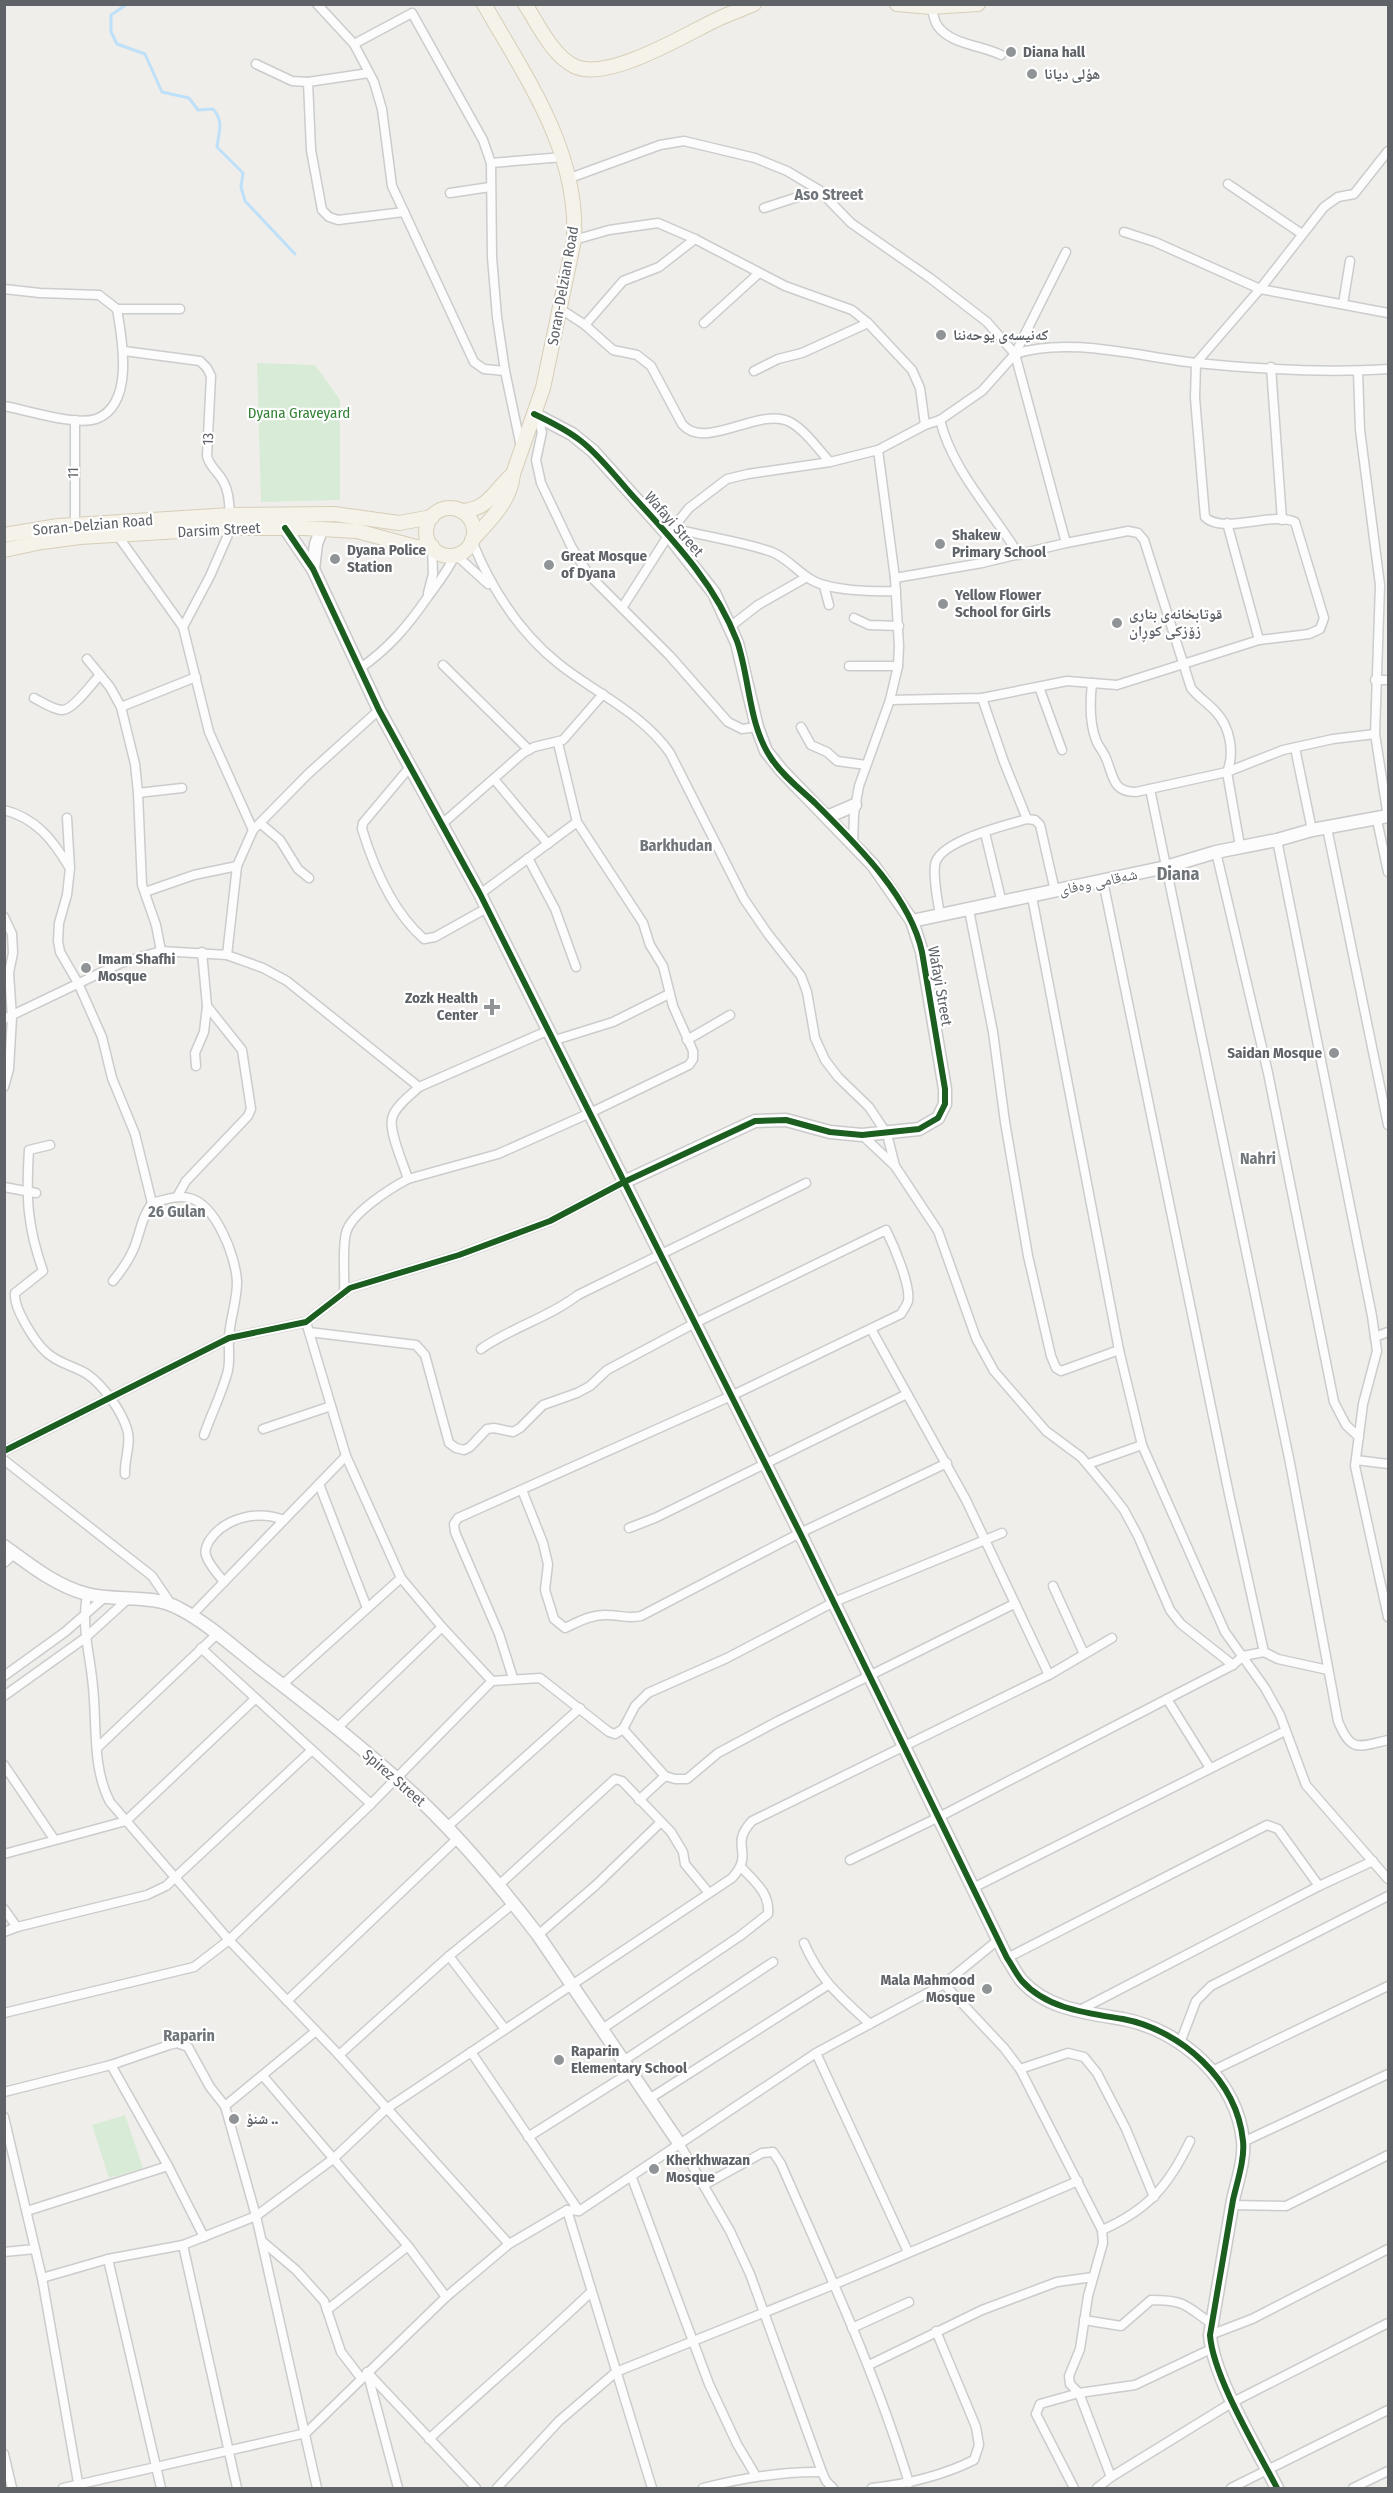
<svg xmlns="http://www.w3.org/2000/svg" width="1393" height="2493" font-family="'Fira Sans Condensed','Noto Naskh Arabic',sans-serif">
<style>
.green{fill:#d8ebd6}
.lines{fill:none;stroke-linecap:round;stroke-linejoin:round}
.stream{stroke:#bfe0f9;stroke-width:3}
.street-casing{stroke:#cbcccc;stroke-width:11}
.secondary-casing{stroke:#cacacb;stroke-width:15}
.primary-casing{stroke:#d7ceb8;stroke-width:16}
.street{stroke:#fdfcfc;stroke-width:8}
.secondary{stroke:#fdfcfc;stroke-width:12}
.primary{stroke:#f4f2e9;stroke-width:14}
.cycleway-casing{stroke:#fff;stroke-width:10}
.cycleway{stroke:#1b5e20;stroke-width:6}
.poi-dot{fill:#919496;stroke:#fff;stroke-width:2}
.labels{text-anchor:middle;stroke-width:4.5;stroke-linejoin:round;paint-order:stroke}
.poi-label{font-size:15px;font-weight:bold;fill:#5f6368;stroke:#fff;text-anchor:start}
.street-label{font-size:15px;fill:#5f6368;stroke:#fff}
.park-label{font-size:15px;fill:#348238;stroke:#fff}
.neighbourhood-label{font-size:16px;font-weight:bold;fill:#70757a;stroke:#fff}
.quarter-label{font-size:18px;font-weight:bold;fill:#70757a;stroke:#fff}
</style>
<rect width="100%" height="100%" fill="#efeeea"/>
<g class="green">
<polygon points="257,363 315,365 340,400 340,500 261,502"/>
<polygon points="125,2115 143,2168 109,2178 92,2125"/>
</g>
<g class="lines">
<path class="stream" d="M127,4L111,15V32L117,44L145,54L162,92L189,98L198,110L213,109C224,121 219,131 217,147L243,173L241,187L245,201L295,254"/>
<defs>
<g id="street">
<polyline points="317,4 354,44 374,82 382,109 392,186 474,362 484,369 505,371"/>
<path d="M931,7C933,12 934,20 937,25C950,45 982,45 1001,55"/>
<polyline points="354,44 412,13 483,140 491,163 492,257 497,317 505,371 521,447"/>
<polyline points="256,64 292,81 308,82"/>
<polyline points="369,73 308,82 311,150 322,210 329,217 338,220 404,212"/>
<polyline points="491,163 563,157"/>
<polyline points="570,178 660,145 684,141 755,158 787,171 819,190 851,223 930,278 987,322 1015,354 1066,543"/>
<polyline points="1228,184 1302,234"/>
<polyline points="450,193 490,187"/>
<polyline points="764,208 819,190"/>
<polyline points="1124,232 1155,242 1260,289 1388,313"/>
<polyline points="574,240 609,230 658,223 695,239 785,286 852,310 868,323 912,370 920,388 925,425"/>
<path d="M4,289L40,293L99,295L117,309C122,338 135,405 96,419C75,426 27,410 4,406"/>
<polyline points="1343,304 1350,261"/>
<path d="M559,308L585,325L613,350L637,355L651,366L682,424C705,452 759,406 790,422C805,430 818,449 830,462"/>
<polyline points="117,309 180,309"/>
<polyline points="704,323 758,274"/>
<polyline points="585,325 623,281 659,267 695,239"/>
<path d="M124,351L200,361L207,368L211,376L207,456C210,468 218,471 223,481C229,491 229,503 230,515"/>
<path d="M1015,354C1067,336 1141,357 1196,363C1257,369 1327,373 1388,369"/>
<polyline points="1271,367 1282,520"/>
<polyline points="754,371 778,359 802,353 868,323"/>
<polyline points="1358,371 1360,430 1380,585 1375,734 1388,817"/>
<polyline points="533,418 540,425 542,432 536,460 541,483 572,548 589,575 670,656 728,722 742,729 757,727"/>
<path d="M940,420C952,470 993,512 1019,555"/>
<polyline points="1227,523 1259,640"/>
<polyline points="75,525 75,420"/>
<path d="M673,528C706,537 740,541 772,552C787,558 797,571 810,579C829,591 873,592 896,591"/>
<polyline points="118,536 183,627 209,732 253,830"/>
<path d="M472,541C491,588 519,632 559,664C597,694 642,713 670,753L744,899L768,934L801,976L807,992L815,1038L825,1060L838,1077L869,1107L887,1134L895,1166"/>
<polyline points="456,555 488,584"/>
<path d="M895,578L982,563L1066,543L1128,531L1138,533L1144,540L1191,688C1199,698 1208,703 1216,712C1230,727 1235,753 1227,772L1240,846"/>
<polyline points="824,586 829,605"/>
<polyline points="428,593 433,574 432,547"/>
<polyline points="622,608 673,528 689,508 727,479 748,474 830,462 878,450 925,425 940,420 982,391 1015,354 1066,252"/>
<polyline points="854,618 869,625 899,626"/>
<polyline points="731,626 758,605 807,577"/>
<polyline points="183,627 210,576 231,528"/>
<polyline points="87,659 110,687 121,707 135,764 138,793 142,885 156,925 161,951"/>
<polyline points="443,665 529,750"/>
<polyline points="849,666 898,666"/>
<path d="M359,669C388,649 407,627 427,598C437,584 448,571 455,555"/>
<polyline points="1375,680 1388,680"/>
<path d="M1092,683C1090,701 1089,722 1096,740C1098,746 1103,751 1105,756C1114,775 1111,792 1136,792L1227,772L1283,750L1333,739L1375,734"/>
<polyline points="1039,687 1062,750"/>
<path d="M34,698C42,702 52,709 61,710C72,712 92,683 100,675"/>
<polyline points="982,698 1004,762 1027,819"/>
<path d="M890,700L982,698L1067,681L1117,685L1259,640L1309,634L1320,629L1324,618L1295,522C1273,511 1223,535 1205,517L1195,398L1196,363L1260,289L1324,207L1338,197L1354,194L1388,151"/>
<polyline points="121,707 196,677"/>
<polyline points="801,727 811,745 827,752 837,761 866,765"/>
<polyline points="1295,748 1312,830"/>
<path d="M410,767L363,823L362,829C374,868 394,913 424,939L435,937L487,908"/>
<polyline points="494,779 548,844"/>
<path d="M1150,789L1290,1463L1338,1721C1351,1753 1358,1747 1388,1740"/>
<polyline points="138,793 182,788"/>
<path d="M4,810C36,818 53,840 69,867"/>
<polyline points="67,818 70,868 67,895 59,923 58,941 60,952 78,983 102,1037 112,1078 135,1134 152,1203"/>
<polyline points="1377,820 1388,872"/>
<polyline points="260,823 280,840 298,869 309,878"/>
<polyline points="442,824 523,753 534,747 563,740 603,694"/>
<polyline points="1327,828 1388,1125"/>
<polyline points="985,833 1002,903"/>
<polyline points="1277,840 1372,1316 1377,1351 1363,1404 1355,1466 1388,1617"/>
<polyline points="853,844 854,814 859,786 890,700 898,666 899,646 895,578 878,450"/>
<polyline points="1216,852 1268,1073 1334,1402 1346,1425 1359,1437"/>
<polyline points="528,858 555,909 576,967"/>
<polyline points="1103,881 1229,1494 1264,1652"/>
<polyline points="145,892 194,875 237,866"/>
<polyline points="480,894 577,822"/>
<polyline points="1032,897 1119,1350 1142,1445 1225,1632 1265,1688 1280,1715 1306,1785 1388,1879"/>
<polyline points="969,910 993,1032 1005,1122 1028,1256 1051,1356 1056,1368 1061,1371 1119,1350"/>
<path d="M940,916C938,900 933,881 935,865C938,841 1007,825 1027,819L1035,820L1040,825L1055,891"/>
<polyline points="4,917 12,934 13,953 9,973 12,1017 9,1069 4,1087"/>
<polyline points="227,955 237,866 253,830 308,774 379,710"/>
<polyline points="4,1019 121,963 161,951 227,955 263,968 287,981 419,1087 547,1031"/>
<polyline points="687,1040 730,1015"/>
<polyline points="552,1041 613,1022 669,994"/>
<polyline points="196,1066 195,1053 204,1032 207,1006"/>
<polyline points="862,1135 895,1166 938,1231 976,1338 994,1371 1046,1431 1081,1457 1111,1493 1124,1510 1138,1536 1170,1610 1181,1624 1233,1665"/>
<path d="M50,1145L29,1150C26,1197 27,1226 43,1271L15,1293C13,1308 35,1342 46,1352C57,1363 74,1366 87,1374C103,1385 121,1410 127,1429C132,1443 124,1459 125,1474"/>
<path d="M408,1179C404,1165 389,1133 392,1119C394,1107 411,1095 419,1087"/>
<polyline points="4,1187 36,1193"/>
<polyline points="177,1197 186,1181 248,1116 251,1109 242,1050 207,1006 202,952"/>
<path d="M113,1281C122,1270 129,1260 134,1248C141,1230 141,1219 152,1203C164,1200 177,1195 189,1198C216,1204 236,1257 237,1282C237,1301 230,1319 229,1337C228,1350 231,1362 227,1374C221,1395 211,1415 204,1435"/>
<path d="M344,1293C345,1275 342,1249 346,1233C351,1213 391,1188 408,1179L498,1154L590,1113L689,1065L693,1059V1051L673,1006L663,966L650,945L643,923L577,822L558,743"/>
<polyline points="306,1322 346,1456 401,1578 442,1627 492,1681 540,1678 609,1732 615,1734 623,1729 635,1706 648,1693 727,1658 834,1602 1002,1533"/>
<polyline points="871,1329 966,1500 1049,1675"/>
<path d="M309,1332L416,1345L425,1355L449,1443L456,1448L464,1450L470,1447L487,1429L494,1428L513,1432L520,1428L543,1405L577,1393L590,1386L607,1370L695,1323L886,1230C893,1244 911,1285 908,1301C907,1305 903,1310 901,1314L731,1396L458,1518L454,1524L455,1532L499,1634L513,1678"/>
<polyline points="1375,1337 1388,1332"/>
<path d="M481,1349C512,1327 548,1318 578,1295L806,1183"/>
<polyline points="263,1429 331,1406"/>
<polyline points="4,1451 229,1338 306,1322 350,1288 459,1255 550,1221 624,1182"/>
<polyline points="4,1460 152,1576 171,1604"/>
<polyline points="1356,1460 1388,1464"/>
<polyline points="1088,1464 1142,1445"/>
<polyline points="319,1484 367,1608"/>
<path d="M522,1490L543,1543L548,1564L545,1590L554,1619L565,1628C578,1622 592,1614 607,1615C619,1615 629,1619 641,1616L800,1533L947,1463"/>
<polyline points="629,1528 655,1518 907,1394"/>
<polyline points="4,1563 14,1554"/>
<path d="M224,1582C218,1574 208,1564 206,1555C204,1550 207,1545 209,1541C225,1517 258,1510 284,1520"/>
<polyline points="1053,1586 1084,1654"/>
<path d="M87,1594C81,1630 90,1652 93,1687C97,1725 92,1768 110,1802L229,1940L339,2055L509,2244"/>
<polyline points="191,1616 346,1456"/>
<polyline points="201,1648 371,1804"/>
<polyline points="4,1676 65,1632 105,1597"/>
<polyline points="282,1685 401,1578"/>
<polyline points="4,1696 85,1638 129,1598"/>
<polyline points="1167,1699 1210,1768"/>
<polyline points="336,1729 442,1627"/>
<polyline points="623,1729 665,1776 675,1779 687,1779 718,1753 778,1721 1014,1604"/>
<polyline points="97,1748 216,1635"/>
<polyline points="4,1765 54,1839"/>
<polyline points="639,1800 665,1776"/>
<polyline points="447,1827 580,1708"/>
<polyline points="4,1854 126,1821 255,1699"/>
<polyline points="850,1860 939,1817 1167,1699 1233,1665 1243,1656 1264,1652 1278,1659 1328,1670"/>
<polyline points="499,1885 615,1779 622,1781 671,1832 683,1852 685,1864 709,1893"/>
<polyline points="973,1888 1285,1731"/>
<polyline points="4,1909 17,1927"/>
<polyline points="4,1932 17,1927 147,1895 166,1886 312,1750"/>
<polyline points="538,1935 596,1885 661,1822"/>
<path d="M804,1943C822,1983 839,1995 870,2024"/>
<polyline points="449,1956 505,2029"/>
<polyline points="1007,1958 1267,1825 1278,1829 1319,1886"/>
<polyline points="944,1984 1004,2048 1020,2069 1102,2230 1103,2243 1088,2296 1080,2349 1069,2376 1070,2384 1079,2393 1111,2477"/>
<polyline points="287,2001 458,1838"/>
<polyline points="1078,2011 1319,1886 1373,1861"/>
<polyline points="4,2013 194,1967 229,1940 371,1804 492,1681"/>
<path d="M602,2029L740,1936L768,1914C770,1893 755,1882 741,1867"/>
<polyline points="1180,2043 1196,2001 1211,1986 1388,1896"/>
<polyline points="471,2052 579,2211"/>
<polyline points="816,2053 908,2252"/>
<polyline points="339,2055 449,1956 514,1903"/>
<polyline points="623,2061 773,1962"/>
<polyline points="111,2065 168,2166 204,2237"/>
<polyline points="1020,2069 1068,2053 1084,2057 1097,2073 1126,2129 1154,2197"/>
<polyline points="1212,2071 1388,1986"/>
<polyline points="263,2076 408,2246 446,2297"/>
<polyline points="4,2092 111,2065 169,2045 177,2043 188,2047 210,2087 225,2106 256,2216 317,2488"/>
<polyline points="649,2099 828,1985"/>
<polyline points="225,2106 316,2031"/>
<polyline points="4,2117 42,2278 79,2488"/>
<polyline points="528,2137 631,2072"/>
<polyline points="1243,2142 1388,2074"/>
<polyline points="679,2143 730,2231 750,2274 822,2472"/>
<polyline points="632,2178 709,2384 737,2444 756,2476"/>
<path d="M704,2185L762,2153L773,2152L781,2164C827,2269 876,2373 909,2483"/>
<polyline points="1232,2205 1286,2206 1388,2155"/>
<polyline points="567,2210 652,2488"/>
<polyline points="27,2211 168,2166"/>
<path d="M1102,2230C1148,2210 1169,2185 1190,2141"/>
<polyline points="263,2242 296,2270 324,2301 341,2352 361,2378"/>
<polyline points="183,2245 237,2488"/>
<polyline points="4,2252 35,2249"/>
<polyline points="108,2259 161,2488"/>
<path d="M42,2278L108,2259L183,2245L256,2216L333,2159L386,2109L732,1878C756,1851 728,1847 752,1821L1049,1675L1112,1638"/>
<polyline points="327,2310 408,2246"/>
<path d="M1084,2320L1121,2326L1151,2300C1185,2300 1185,2305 1212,2324"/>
<polyline points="852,2328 909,2302"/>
<polyline points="1210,2335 1252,2319 1388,2249"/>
<polyline points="869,2365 982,2310 1057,2282 1093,2277"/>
<polyline points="367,2372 476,2488"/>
<polyline points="368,2375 398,2488"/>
<path d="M429,2439C483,2389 538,2343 591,2292"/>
<polyline points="4,2454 12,2488"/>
<polyline points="63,2488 306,2433 446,2297 509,2244 567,2210 579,2211 816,2053 944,1984 998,1940"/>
<polyline points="497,2488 559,2421 616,2372 833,2285 1078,2181"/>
<path d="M703,2488C743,2478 781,2471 822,2472L826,2481L833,2488"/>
<path d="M872,2488C907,2484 942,2476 974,2460L979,2445L976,2427L936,2331"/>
<polyline points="1074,2488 1036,2414 1040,2404 1079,2393 1135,2385 1211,2349"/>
<polyline points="1097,2488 1111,2477 1233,2402 1388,2323"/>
<polyline points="1231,2488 1388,2410"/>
<polyline points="1353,2488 1388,2471"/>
</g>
<g id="secondary">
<polyline points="534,414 572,434 593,451 669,536 714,593 737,643 757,727 766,751 782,771 873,865 912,921 922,952 945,1089 945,1104 938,1118 919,1129 862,1135 830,1132 786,1120 755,1121 624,1182"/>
<path d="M285,528L313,569L379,710L480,894L800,1533L1007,1958C1012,1965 1016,1974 1022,1981C1047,2009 1087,2013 1123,2019C1181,2030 1237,2080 1243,2141C1245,2159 1237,2182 1233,2200C1225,2245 1218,2290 1210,2335C1213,2377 1257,2449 1277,2488"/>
<polyline points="313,569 316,544 322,528"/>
<polyline points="827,817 855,805"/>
<polyline points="912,921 1166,867 1216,852 1277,840 1312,830 1388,816"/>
<path d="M4,1546C30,1565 56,1586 87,1594C117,1602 152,1593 180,1609C209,1624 238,1651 264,1671C318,1712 372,1755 421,1801C464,1842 502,1888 538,1935L679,2143"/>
</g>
<g id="primary">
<path d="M525,4C538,24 552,55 574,66C608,83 687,33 720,18C731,13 743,9 754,4"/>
<polyline points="897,4 931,7 978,4"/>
<circle cx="450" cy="532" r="24"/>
<path d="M461,511C489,510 494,490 513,474"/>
<polyline points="4,535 58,526 230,515 334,514 399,523 432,517"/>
<path d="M472,540C489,521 511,501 513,474L543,388L574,240C579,151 526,78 484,4"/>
<polyline points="4,550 42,542 80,537 231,528 304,528 357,531 416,547 432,546"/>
</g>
</defs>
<use href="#street" class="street-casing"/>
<use href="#secondary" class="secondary-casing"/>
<use href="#primary" class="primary-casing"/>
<use href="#street" class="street"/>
<use href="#secondary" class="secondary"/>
<use href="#primary" class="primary"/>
<defs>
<g id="cycleway">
<path d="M285,528L313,569L379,710L480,894L800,1533L1007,1958C1012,1965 1016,1974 1022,1981C1047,2009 1087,2013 1123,2019C1181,2030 1237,2080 1243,2141C1245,2159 1237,2182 1233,2200C1225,2245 1218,2290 1210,2335C1213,2377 1257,2449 1277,2488"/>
<path d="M4,1451L229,1338L306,1322L350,1288L459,1255L550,1221L624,1182L755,1121L786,1120L830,1132L862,1135L919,1129L938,1118L945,1104V1089L922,952C910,896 855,843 815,803C800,789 782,775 771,758C748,724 750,678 737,641C715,583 672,539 631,494C615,476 600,456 581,441C567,430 551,422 534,414"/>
</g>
</defs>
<use href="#cycleway" class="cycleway-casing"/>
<use href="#cycleway" class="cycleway"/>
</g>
<g class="poi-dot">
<circle cx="1011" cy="52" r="6"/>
<circle cx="1032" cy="74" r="6"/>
<circle cx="941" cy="335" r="6"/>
<circle cx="940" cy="544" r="6"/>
<circle cx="335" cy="559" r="6"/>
<circle cx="549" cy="565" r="6"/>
<circle cx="943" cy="604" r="6"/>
<circle cx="1117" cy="623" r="6"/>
<circle cx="86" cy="968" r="6"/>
<path d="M489 998h6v6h6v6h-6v6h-6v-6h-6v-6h6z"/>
<circle cx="1334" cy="1053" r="6"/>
<circle cx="987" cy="1989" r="6"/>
<circle cx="559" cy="2060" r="6"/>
<circle cx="234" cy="2119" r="6"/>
<circle cx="654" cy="2169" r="6"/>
</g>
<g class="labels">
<g class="poi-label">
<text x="1023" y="57">Diana hall</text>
<text x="1044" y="79">هؤلى ديانا</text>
<text x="953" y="340">کەنیسەی یوحەننا</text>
<text x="952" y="540">Shakew<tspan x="952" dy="17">Primary School</tspan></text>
<text x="347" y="555">Dyana Police<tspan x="347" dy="17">Station</tspan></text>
<text x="561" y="561">Great Mosque<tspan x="561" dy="17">of Dyana</tspan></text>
<text x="955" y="600">Yellow Flower<tspan x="955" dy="17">School for Girls</tspan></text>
<text x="1129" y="619">قوتابخانەی بناری<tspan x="1129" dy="17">زۆزکی کوڕان</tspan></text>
<text x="98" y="964">Imam Shafhi<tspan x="98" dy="17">Mosque</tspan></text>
<text x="478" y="1003" text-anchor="end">Zozk Health<tspan x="478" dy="17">Center</tspan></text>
<text x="1322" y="1058" text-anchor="end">Saidan Mosque</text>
<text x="975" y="1985" text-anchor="end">Mala Mahmood<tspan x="975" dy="17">Mosque</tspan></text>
<text x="571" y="2056">Raparin<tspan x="571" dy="17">Elementary School</tspan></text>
<text x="246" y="2124">شنۆ ..</text>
<text x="666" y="2165">Kherkhwazan<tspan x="666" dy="17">Mosque</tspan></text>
</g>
<g class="street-label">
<text transform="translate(563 286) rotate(-80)" y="5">Soran-Delzian Road</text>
<text transform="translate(208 439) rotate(-88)" y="5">13</text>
<text transform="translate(73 473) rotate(-89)" y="5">11</text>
<text transform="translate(674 524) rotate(49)" y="5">Wafayi Street</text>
<text transform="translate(93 525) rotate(-5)" y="5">Soran-Delzian Road</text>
<text transform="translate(219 530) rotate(-3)" y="5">Darsim Street</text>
<text transform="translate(1098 882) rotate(-12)" y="5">شەقامی وەفای</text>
<text transform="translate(940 986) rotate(80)" y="5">Wafayi Street</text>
<text transform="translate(394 1778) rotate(41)" y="5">Spirez Street</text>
</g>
<g class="park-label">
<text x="299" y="418">Dyana Graveyard</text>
</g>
<g class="neighbourhood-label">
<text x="829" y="200">Aso Street</text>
<text x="676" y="851">Barkhudan</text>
<text x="1258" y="1164">Nahri</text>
<text x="177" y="1217">26 Gulan</text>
<text x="189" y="2041">Raparin</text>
</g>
<g class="quarter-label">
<text x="1178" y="880">Diana</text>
</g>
</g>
<rect width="1393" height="2493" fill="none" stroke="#5f6368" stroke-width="12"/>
</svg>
